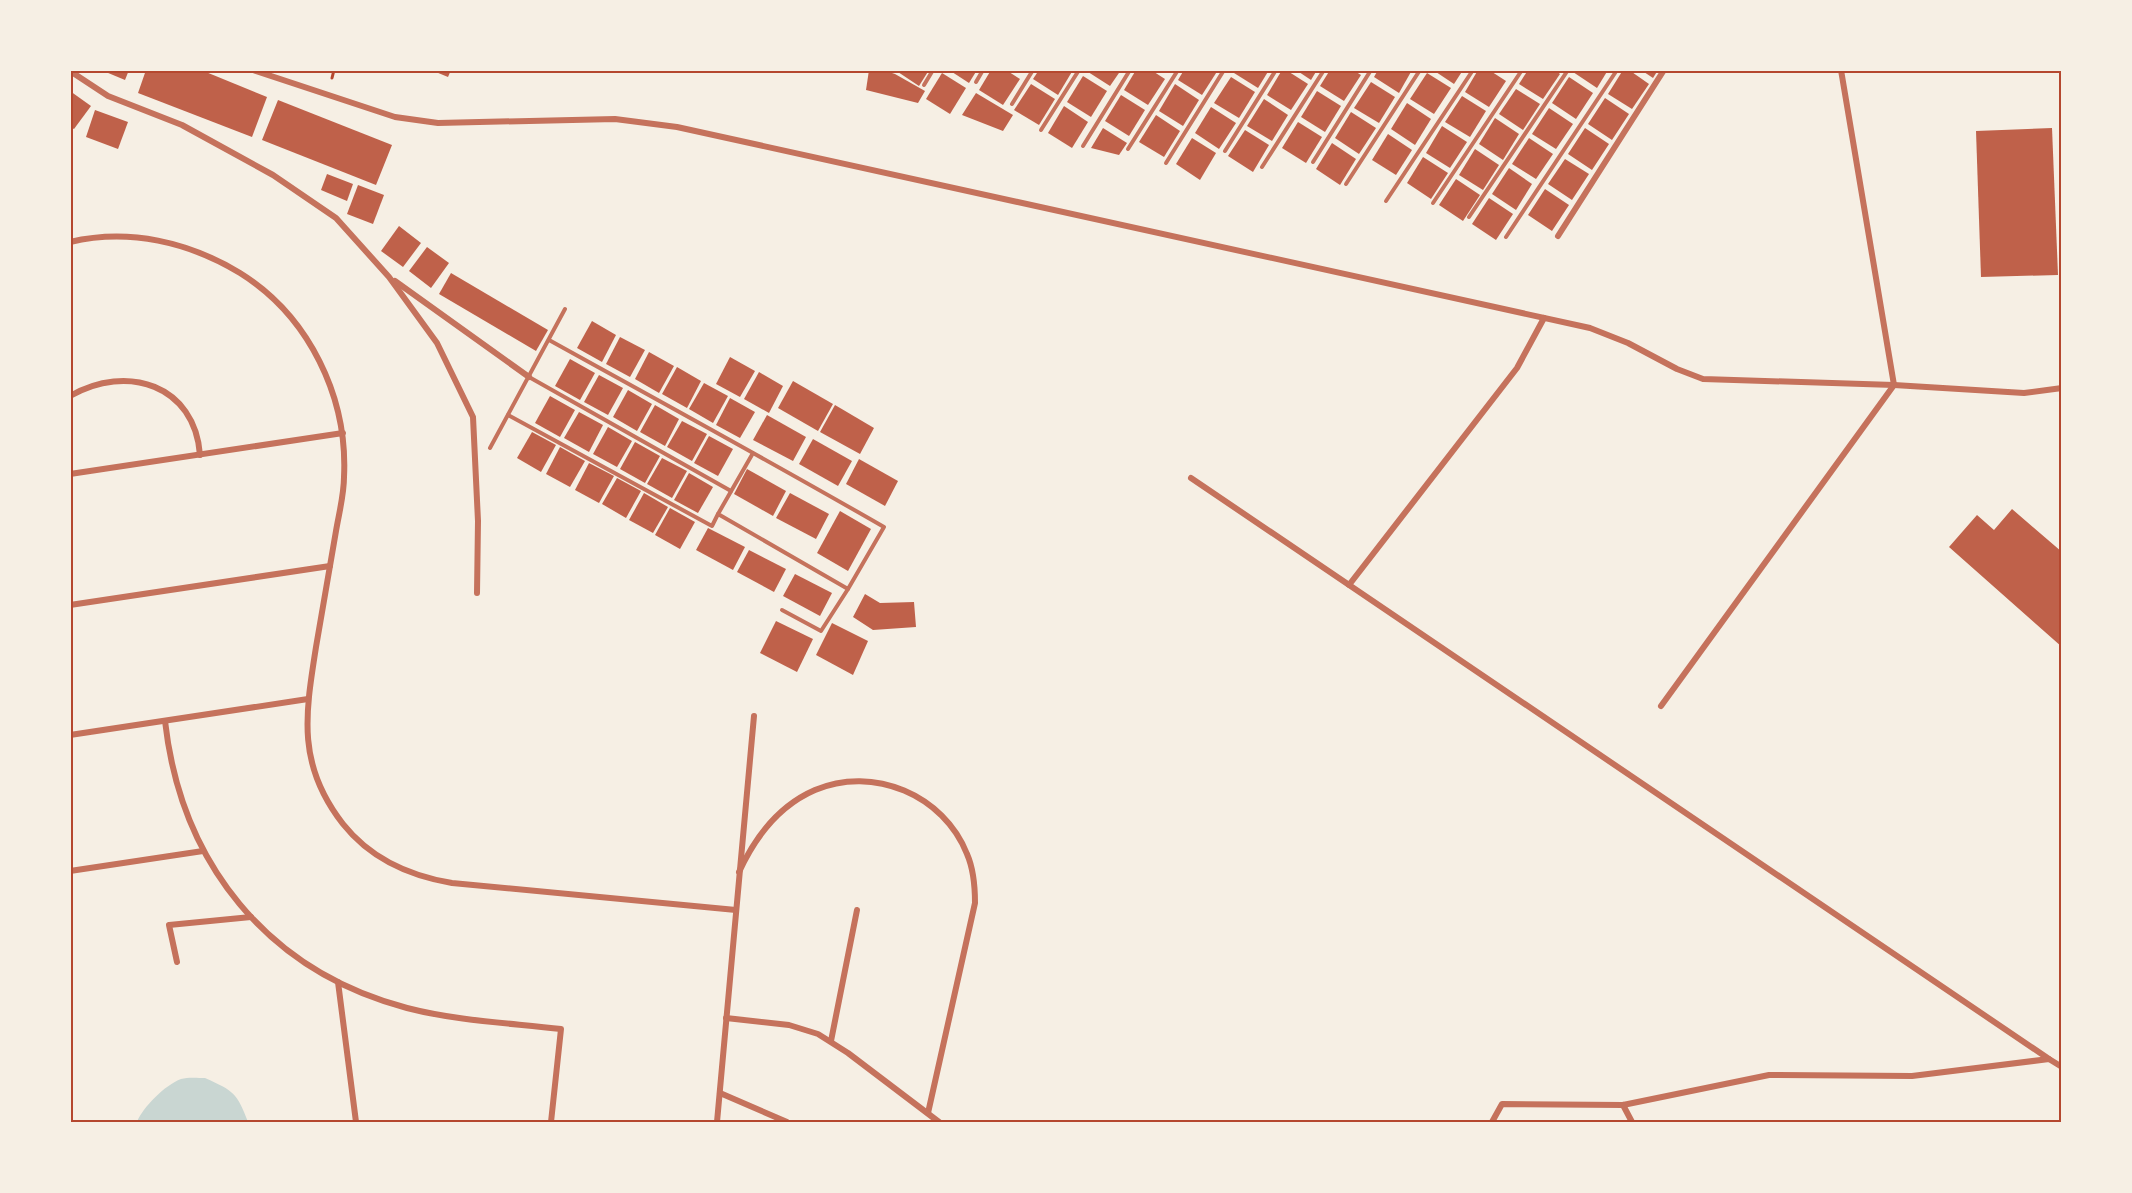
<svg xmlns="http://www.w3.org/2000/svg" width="2132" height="1193" font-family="'Playfair Display',serif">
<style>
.water{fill:#c9d6d2}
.building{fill:#bf614a}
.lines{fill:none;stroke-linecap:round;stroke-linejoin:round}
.path{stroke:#b5482f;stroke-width:3}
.service{stroke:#c5725c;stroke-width:4}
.minor{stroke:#c5725c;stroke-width:6}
.neatline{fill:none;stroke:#b5482f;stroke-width:2}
</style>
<rect width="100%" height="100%" fill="#f6efe4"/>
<path class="water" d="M205,1078C234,1091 237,1093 248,1122H137C143,1107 165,1085 181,1079C188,1077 198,1078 205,1078Z"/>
<g class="building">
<polygon points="101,70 129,70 125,80"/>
<polygon points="146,70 201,70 267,97 252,137 138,93"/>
<polygon points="431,70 451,70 448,77"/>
<polygon points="869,70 883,70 895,74 925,91 918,103 866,90"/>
<polygon points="895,70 929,70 919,86"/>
<polygon points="949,70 977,70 969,83"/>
<polygon points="991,70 1006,70 1020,79 1003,105 979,90"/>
<polygon points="1039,70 1073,70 1058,95 1033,79"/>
<polygon points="1085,70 1121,70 1110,86"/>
<polygon points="1136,70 1151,70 1165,79 1148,105 1124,90"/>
<polygon points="1184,70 1218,70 1202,95 1178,80"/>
<polygon points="1236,70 1269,70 1258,88 1234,73"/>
<polygon points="1282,70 1286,70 1308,84 1291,110 1267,95"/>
<polygon points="1296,70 1317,70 1311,80"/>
<polygon points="1330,70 1353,70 1361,75 1344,101 1320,86"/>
<polygon points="1378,70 1412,70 1399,93 1374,77"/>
<polygon points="1433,70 1463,70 1454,84"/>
<polygon points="1478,70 1489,70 1506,81 1489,107 1465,92"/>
<polygon points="1528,70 1555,70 1560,74 1543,99 1519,84"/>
<polygon points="1574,70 1608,70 1597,88 1573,72"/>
<polygon points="1623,70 1629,70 1649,84 1632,109 1608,94"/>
<polygon points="1641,70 1658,70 1653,78"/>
<polygon points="942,73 966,88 950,114 926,99"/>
<polygon points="1427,73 1451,88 1434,114 1410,99"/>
<polygon points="1083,76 1107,91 1091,117 1067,102"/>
<polygon points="1231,77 1255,92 1239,118 1214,103"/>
<polygon points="1569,77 1593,93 1576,119 1552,103"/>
<polygon points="1371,82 1395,97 1379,123 1354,108"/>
<polygon points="1031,84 1055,99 1039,125 1014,110"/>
<polygon points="1175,84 1199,100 1183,126 1159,111"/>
<polygon points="1516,89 1540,104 1523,130 1499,114"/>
<polygon points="70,91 91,106 74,129 70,127"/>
<polygon points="1317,91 1341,106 1325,132 1301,117"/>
<polygon points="976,93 1013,115 1003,131 962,115"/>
<polygon points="1121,95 1145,110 1129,136 1105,121"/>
<polygon points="1462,96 1486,111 1470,137 1445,122"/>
<polygon points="1605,98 1629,114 1612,140 1588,124"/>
<polygon points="1264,99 1288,115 1272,141 1247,126"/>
<polygon points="278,100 392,145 376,185 262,140"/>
<polygon points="1407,103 1431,119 1415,145 1391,129"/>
<polygon points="1064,106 1088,122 1072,148 1048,133"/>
<polygon points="1211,107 1236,123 1219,149 1195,133"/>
<polygon points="1549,108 1573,124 1556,149 1532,134"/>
<polygon points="95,110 128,122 118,149 86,137"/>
<polygon points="1351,112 1376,128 1359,154 1335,138"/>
<polygon points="1156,115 1180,131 1164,157 1139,142"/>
<polygon points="1495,118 1519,134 1503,160 1479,144"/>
<polygon points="1298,122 1322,137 1306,163 1282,148"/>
<polygon points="1442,126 1467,142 1450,168 1426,153"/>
<polygon points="1103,128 1127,143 1119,155 1091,148"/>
<polygon points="1585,128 1609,144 1592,170 1568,154"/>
<polygon points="2052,128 2058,275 1981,277 1976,131"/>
<polygon points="1245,130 1269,145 1253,172 1228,156"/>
<polygon points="1388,134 1412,150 1396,175 1372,160"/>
<polygon points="1192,138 1216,153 1200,180 1176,164"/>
<polygon points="1529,138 1553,154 1536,179 1512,164"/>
<polygon points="1332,143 1356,159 1340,185 1316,169"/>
<polygon points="1475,149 1499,165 1483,190 1459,175"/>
<polygon points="1423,157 1448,173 1431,199 1407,183"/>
<polygon points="1565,159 1589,174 1572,200 1548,184"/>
<polygon points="1509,168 1532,184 1516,210 1492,194"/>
<polygon points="327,174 353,184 347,201 321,190"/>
<polygon points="1456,179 1480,195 1463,221 1439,205"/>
<polygon points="358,185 384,195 373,224 347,214"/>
<polygon points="1545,189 1569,205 1552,231 1528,215"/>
<polygon points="1489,198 1513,214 1496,240 1472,224"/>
<polygon points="399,226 421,243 403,267 381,251"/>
<polygon points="427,247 449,263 431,288 409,271"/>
<polygon points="451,273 548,330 536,351 439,294"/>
<polygon points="592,321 616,335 602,362 577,348"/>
<polygon points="620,337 645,350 630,377 606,364"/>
<polygon points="649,352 674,366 659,393 635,379"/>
<polygon points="730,357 755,371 740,397 716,384"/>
<polygon points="570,359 595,373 580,400 555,386"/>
<polygon points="677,367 701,381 687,408 662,394"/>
<polygon points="759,372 783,386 769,413 744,399"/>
<polygon points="599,375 623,388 608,415 584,402"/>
<polygon points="793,381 833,404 818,431 778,408"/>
<polygon points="704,383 728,396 713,423 689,409"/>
<polygon points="628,390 652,404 637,431 613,417"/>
<polygon points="550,396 575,410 560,437 535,423"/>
<polygon points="730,398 755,412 740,438 716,425"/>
<polygon points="655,405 679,419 665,446 640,432"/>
<polygon points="835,405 874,428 860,454 820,432"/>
<polygon points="579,412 603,425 589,452 564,438"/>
<polygon points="767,415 806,437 793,461 753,440"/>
<polygon points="682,421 707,434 692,461 667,447"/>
<polygon points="608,427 632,441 617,467 593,454"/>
<polygon points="532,432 556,445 541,472 517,458"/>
<polygon points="709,436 733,449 718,476 694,463"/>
<polygon points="813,439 852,461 838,486 799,464"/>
<polygon points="635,442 660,456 645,483 620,469"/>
<polygon points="560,447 585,461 570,487 546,474"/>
<polygon points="662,458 687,471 672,498 647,484"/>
<polygon points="859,459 898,481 885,506 846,484"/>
<polygon points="589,463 614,476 599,503 575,490"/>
<polygon points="747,469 786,491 773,516 734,494"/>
<polygon points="689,473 713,487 698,513 674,500"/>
<polygon points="617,478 641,491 626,518 602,504"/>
<polygon points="644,493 668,507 653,533 629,520"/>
<polygon points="790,493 829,514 816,539 776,518"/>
<polygon points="670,508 695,522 680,549 655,535"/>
<polygon points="2012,509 2062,552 2062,647 1949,547 1977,515 1994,530"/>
<polygon points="840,511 871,529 848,571 817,553"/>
<polygon points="708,528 745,547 733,570 696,550"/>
<polygon points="749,550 786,569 774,592 737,572"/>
<polygon points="795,574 832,593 820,616 783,596"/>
<polygon points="865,594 880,603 914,602 916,627 873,630 853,617"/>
<polygon points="776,621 813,639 797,672 760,653"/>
<polygon points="832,623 868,641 853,675 816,655"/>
</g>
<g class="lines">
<polyline class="path" points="332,78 334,70"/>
<g class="service">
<polyline points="976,82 983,70"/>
<polyline points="924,85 933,70"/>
<polyline points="1012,104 1033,70"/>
<polyline points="1041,130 1079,70"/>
<polyline points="1083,146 1130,70"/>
<polyline points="1128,149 1178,70"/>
<polyline points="1225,151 1276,70"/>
<polyline points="1313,162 1371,70"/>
<polyline points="1166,163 1224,70"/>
<polyline points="1262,167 1324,70"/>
<polyline points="1346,184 1420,70"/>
<polyline points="1386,201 1473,70"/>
<polyline points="1433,203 1522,70"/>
<polyline points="1469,217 1568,70"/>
<polyline points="1506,237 1617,70"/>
<path d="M549,340C661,402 773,463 884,527L848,589L718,514L753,453"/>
<polyline points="529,377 731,491"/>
<polyline points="508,415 712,526 718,514"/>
<polyline points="490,448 565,309"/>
<polyline points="782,610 821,631 848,589"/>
</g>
<g class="minor">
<polyline points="253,70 395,117 438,123 615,119 677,127 1590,328 1628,343 1677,369 1703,379 1894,385 2024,393 2062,388"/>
<polyline points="1841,70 1894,385"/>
<polyline points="70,71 108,96 182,125 273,175 336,218 389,277 437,343 473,417 478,521 477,593"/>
<polyline points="1558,236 1664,70"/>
<path d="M70,242C129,228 189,242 240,273C309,316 348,397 344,477C344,495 339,513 336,531C329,570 323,608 316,647C305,716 297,765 343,824C370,858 410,876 452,883L736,910"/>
<polyline points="395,281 529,377"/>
<path d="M70,396C127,363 195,385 200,455"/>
<polyline points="70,474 343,433"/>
<polyline points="1191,478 2049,1059"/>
<polyline points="1349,585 1517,368 1544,318"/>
<polyline points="70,605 330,566"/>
<polyline points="1661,706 1894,385"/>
<path d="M165,721C181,863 267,971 407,1008C457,1021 510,1023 561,1029L551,1122"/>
<polyline points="70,735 308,699"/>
<polyline points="70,871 203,851"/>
<path d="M739,872C755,837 778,806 815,790C873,765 944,795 967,854C974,870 975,886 975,903L928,1113"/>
<polyline points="177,962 169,925 251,917"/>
<polyline points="338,982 356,1122"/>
<polyline points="726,1018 789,1025 818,1034 848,1053 939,1122"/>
<polyline points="831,1041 857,910"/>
<polyline points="720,1093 787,1122"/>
<polyline points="1623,1105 1632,1122"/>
<polyline points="717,1122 754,716"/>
<polyline points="1492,1122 1502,1104 1623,1105 1769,1075 1912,1076 2049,1059 2062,1067"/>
</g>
</g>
<rect width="2132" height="1193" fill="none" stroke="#f6efe4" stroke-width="144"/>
<rect x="72" y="72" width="1988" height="1049" class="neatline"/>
</svg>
